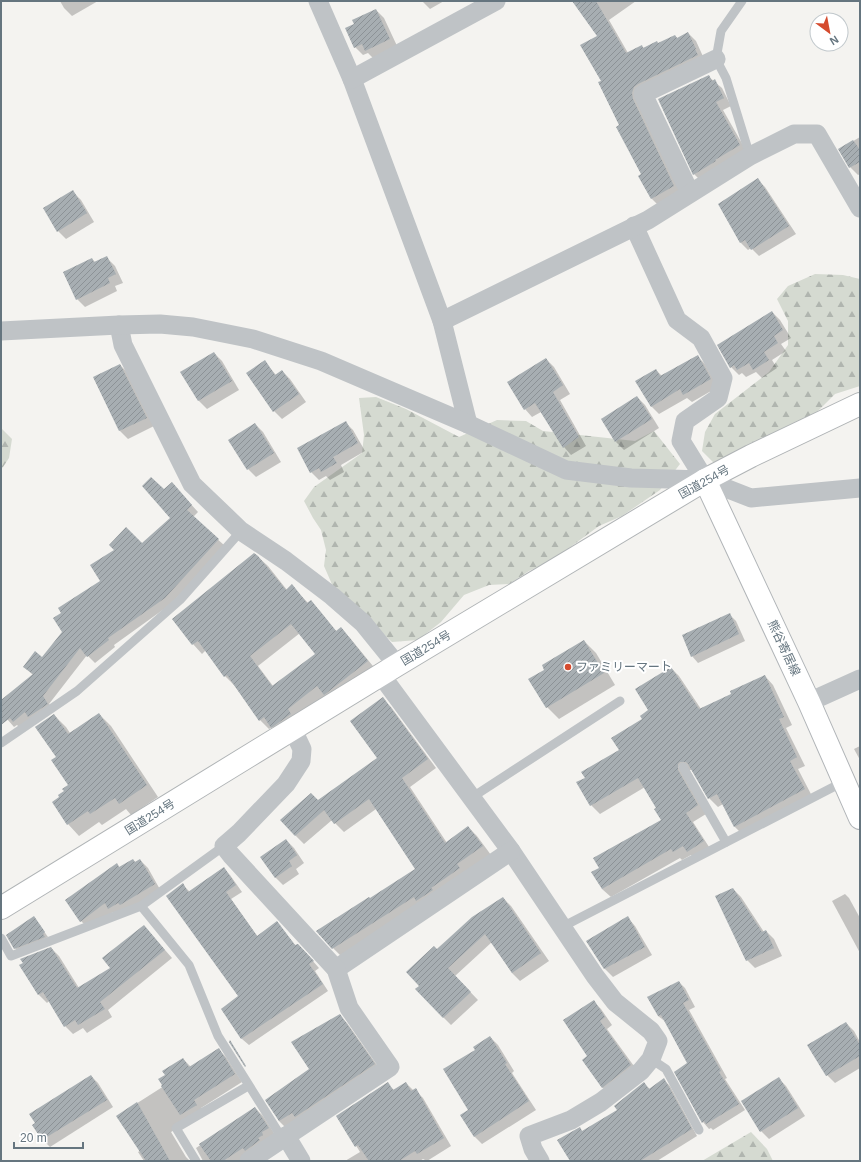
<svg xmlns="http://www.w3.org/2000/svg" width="861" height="1162" font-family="Arial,'Noto Sans JP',sans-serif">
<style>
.forest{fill:url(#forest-firs)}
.shadow{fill:#0003;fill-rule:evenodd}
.building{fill:url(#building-hatch);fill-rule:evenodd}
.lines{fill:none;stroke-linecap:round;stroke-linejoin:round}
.primary-casing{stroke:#b1b5b8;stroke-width:24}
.trunk-casing{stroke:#b0b4b6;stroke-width:24}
.service{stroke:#bfc3c6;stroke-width:9}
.minor{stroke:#bfc3c6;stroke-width:19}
.primary{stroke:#fff;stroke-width:22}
.trunk{stroke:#fff;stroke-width:22}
.poi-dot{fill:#d54b2e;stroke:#fff;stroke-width:1.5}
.labels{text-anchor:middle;stroke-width:4;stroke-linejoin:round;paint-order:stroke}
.street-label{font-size:12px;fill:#65757f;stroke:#fff}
.poi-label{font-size:12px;fill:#65757f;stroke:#fff;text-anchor:start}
</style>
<defs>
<pattern id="forest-firs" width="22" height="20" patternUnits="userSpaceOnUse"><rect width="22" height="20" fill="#d5dad1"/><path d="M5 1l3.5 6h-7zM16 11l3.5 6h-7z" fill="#b0b5af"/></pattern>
<pattern id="building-hatch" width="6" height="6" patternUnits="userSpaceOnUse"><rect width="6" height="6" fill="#a7aeb2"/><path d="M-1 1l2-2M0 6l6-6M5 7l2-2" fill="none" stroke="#8c9296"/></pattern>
</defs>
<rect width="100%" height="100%" fill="#f4f3f0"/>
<g class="forest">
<polygon points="815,274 843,275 860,279 860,386 835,394 816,413 797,426 715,464 702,451 705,432 715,414 769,372 788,345 788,321 777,299 788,286"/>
<polygon points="376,397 406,409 459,437 497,420 526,421 543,431 635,441 654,431 680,464 660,490 622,516 599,526 554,559 529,571 509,584 489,585 464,595 441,622 418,640 392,642 334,589 324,566 326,550 321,530 313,518 304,501 314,487 362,453 364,435 359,398"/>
<polygon points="1,428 12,439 9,458 1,470"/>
<polygon points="751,1132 767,1149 773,1161 702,1161"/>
</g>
<g class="shadow">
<polygon points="60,1 98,1 72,16 64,8"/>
<polygon points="422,1 444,1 430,9"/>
<polygon points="574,1 636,1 609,20 628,53 641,46 644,48 658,44 675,36 678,39 688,33 696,41 706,63 646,92 682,194 660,207 652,199 639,176 642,175 602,81 598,36"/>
<polygon points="376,10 384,18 398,48 374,59 368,53 363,55 355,47 355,24"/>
<polygon points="708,76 722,88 731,106 723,110 748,154 702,182 694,174"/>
<polygon points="860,137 860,174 858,175 850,167 840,149"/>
<polygon points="758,180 765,187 796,234 759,256 751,248 748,250 741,243 719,204"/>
<polygon points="73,192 81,200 94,222 66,239 58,231"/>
<polygon points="107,258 115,266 123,283 115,286 117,291 85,307 77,299 92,259 96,263"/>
<polygon points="772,312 780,320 791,338 781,344 786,351 772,360 777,368 762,378 756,372 746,377 742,373 739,375 731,367"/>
<polygon points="214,353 222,361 239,390 207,409 199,401 182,372"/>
<polygon points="697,356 705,364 718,387 692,402 687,398 659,414 651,406 656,370 662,376"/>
<polygon points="546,359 554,367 570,394 560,400 586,446 571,455 564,447 541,412 532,417 525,409"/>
<polygon points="265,362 276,375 282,371 290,379 306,402 282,419 274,411"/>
<polygon points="120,365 128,373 154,426 128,439 120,431 94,378"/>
<polygon points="637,397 645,405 659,428 624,450 616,442"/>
<polygon points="345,422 353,430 365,451 341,465 344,472 330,480 326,476 319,480 311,472"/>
<polygon points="255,424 263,432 281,462 256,477 248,469"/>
<polygon points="164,490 178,490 198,512 193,517 225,546 171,604 114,645 115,647 95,663 87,655 49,704 54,711 20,728 17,725 14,727 1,712 1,701 33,675 24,667 43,659 101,582 172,518"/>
<path d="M258,557L268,566L287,590L292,586L308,603L311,602L320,611L337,632L341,628L350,638L377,671L334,704L326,696L296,718L281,736L272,727L269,729L260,720L234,685L225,676L206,650L202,654L193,644L173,620ZM300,633L316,654L273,686L258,666Z"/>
<polygon points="729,614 736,621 745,641 698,663 692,656"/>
<polygon points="584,641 596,653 615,685 559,719 547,707 546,670"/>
<polygon points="671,668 679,676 701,709 732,694 765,676 773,685 792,725 786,728 805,766 798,769 813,798 743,835 734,826 723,804 718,807 709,798 693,770 689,770 706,814 693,822 711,850 696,860 691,855 682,860 680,858 611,897 602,889 600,868 662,820 657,808 645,787 600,814 591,805 586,778 620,750 650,710"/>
<polygon points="382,699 391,707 436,768 410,787 447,843 468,827 477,836 491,855 342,957 333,948 370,900 416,869 376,809 344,832 332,820 304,844 295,835 318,801 378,758"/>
<polygon points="99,714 111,726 158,797 131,815 126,809 102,825 99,822 79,836 68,824 60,797 69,786 57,758 54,715 66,727 70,733"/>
<polygon points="860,746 860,760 854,749"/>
<polygon points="286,840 294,848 304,863 296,869 299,874 283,885 275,877"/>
<polygon points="140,860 148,868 162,893 117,916 113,912 89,929 81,921 117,864 120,868"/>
<polygon points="223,868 230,875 242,892 231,899 258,937 277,923 296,946 304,951 319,968 315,971 328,991 249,1045 242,1039 222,1009 239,996 183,885 190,892"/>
<polygon points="733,889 741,897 764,932 766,931 774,939 782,956 755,968 747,960"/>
<polygon points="845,894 849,898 860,918 860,953 832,901"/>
<polygon points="503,898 511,906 549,961 520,981 512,973 492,942 455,976 478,1000 451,1025 443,1017 421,986 437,950"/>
<polygon points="628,918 635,926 652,955 613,977 605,969 587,941"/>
<polygon points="36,920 48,937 18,952 15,948"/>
<polygon points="144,926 172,958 108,1010 112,1017 87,1033 83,1028 73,1034 65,1026 49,1001 47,1003 39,995 51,948 59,956 79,988 112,968"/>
<polygon points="679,982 685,988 695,1007 689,1010 727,1078 725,1079 745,1110 713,1130 711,1128 709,1129 703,1122 688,1063 666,1022 658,1016"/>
<polygon points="593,1001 601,1009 612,1025 607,1029 639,1073 610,1095 602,1087 588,1057"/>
<polygon points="339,1015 347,1023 382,1072 287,1129 279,1121 267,1100 310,1070"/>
<polygon points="846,1023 854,1031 860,1042 860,1068 835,1083 827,1075"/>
<polygon points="490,1037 498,1045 514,1071 512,1073 536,1110 482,1144 474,1136 470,1110 476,1050"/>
<polygon points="218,1049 226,1057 242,1082 201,1108 204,1113 171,1132 186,1157 190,1161 144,1161 138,1152 140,1151 117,1116 164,1086 166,1075 183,1059 191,1067"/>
<polygon points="91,1076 98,1083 113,1107 50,1147 43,1140 33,1126"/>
<polygon points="778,1078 786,1086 805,1116 769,1139 761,1131"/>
<polygon points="664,1080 670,1086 697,1136 657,1161 571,1161 580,1129 583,1132 619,1110 644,1084 650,1089"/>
<polygon points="387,1083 394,1090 406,1083 414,1091 415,1090 423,1098 451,1146 427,1161 423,1159 420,1161 345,1161 360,1152 338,1116"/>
<polygon points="255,1108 263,1116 276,1136 242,1161 203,1161 196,1148"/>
</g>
<g class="building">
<polygon points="572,1 596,1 626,53 642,45 643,48 657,41 658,43 675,35 677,38 688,32 696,49 695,49 698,55 638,84 634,87 632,93 633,99 674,186 651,199 638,176 641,174 616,127 619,125 598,82 601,81 580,45 597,36"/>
<polygon points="376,9 390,39 365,51 362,44 354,48 345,28 354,24 352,20"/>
<polygon points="709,75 712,81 715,79 724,98 716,102 740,145 715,160 716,161 693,175 658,99"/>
<polygon points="853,140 860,150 860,162 849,168 838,149"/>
<polygon points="758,178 789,226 751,250 745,240 740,243 718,204"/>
<polygon points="73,190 87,213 57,232 43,208"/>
<polygon points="107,256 116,274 108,278 110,283 76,300 63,272 92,258 94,262"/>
<polygon points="772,311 783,330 774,336 778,343 764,352 769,360 753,370 749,363 737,370 734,365 730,368 717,345"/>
<polygon points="214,352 232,381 198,401 180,372"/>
<polygon points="698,355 711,379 683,395 680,389 651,407 635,381 656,369 660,376"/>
<polygon points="546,358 563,385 553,392 579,437 563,448 535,403 524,410 507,382"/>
<polygon points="265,360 275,375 282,370 299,394 273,412 246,373"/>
<polygon points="120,364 147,418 119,431 93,377"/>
<polygon points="637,396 652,419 615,442 601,419"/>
<polygon points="346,421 358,443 333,457 337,463 321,472 319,468 310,473 297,448"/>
<polygon points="255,423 274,453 247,470 228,440"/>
<polygon points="151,477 164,489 172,482 192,505 187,510 219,539 165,598 108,638 109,640 87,657 80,648 43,696 48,704 28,717 25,712 13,722 10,718 1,725 1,700 33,674 23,667 35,651 42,657 62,632 53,618 61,613 58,608 100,581 90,565 114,550 109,545 126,527 142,543 170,518 142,486"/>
<path d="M254,553L258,556L286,590L292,584L307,603L311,600L336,631L341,627L368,661L324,695L317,686L288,709L291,714L271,728L264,717L259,721L227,675L224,677L198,641L192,645L172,619ZM291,624L315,654L272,686L250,656Z"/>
<polygon points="730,613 739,634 691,657 682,635"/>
<polygon points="584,640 604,673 546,708 528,679 544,670 542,665"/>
<polygon points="671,667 699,709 731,694 730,691 765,675 784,717 779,719 797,757 790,761 805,789 734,827 717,794 708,799 688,764 686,762 680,762 678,764 678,770 698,805 686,813 704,841 687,852 683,846 673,852 671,849 602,889 591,872 599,868 593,858 661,820 654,809 656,808 638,778 590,806 576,782 585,778 581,772 619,750 611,738 642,719 640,716 648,710 635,689"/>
<polygon points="383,697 428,759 402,778 445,843 468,826 483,846 457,864 460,868 431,888 433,890 416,901 414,897 332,949 316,931 369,897 370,898 415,869 369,799 334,824 324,810 295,836 280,820 311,793 318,800 377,758 350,721"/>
<polygon points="99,713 147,785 119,804 115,798 90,814 88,811 67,825 52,802 59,797 58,795 64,791 62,789 68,785 51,760 56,757 35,727 54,714 68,734"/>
<polygon points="286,839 297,855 289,861 292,866 275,878 260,857"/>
<polygon points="133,859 135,862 140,859 155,884 120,905 118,903 108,909 105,903 80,922 65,900 117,863 119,867"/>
<polygon points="224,867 236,885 226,892 257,936 277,921 295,945 298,944 314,961 309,964 323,984 241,1039 221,1009 238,996 166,896 183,883 188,892"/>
<polygon points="733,888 762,932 766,930 774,948 746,961 715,896"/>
<polygon points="503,897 541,953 512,973 485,934 448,968 471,992 443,1018 415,989 419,986 406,972 434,946 437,949 472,917"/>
<polygon points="34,916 45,932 43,934 45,937 14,949 6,935"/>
<polygon points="628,916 645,947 604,969 586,941"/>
<polygon points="144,925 165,950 100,1002 105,1009 78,1025 75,1020 64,1027 43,992 38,995 19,965 23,963 20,959 51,947 77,988 110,968 102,958"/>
<polygon points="679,981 689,1000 683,1003 721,1071 719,1072 739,1104 706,1124 704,1121 702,1123 674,1072 687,1063 661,1015 658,1016 647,997"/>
<polygon points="594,1000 605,1017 600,1021 631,1065 602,1088 582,1060 587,1056 563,1020"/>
<polygon points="340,1014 375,1064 295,1117 292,1113 279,1121 265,1100 309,1069 291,1042"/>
<polygon points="846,1022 860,1045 860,1056 826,1076 807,1045"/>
<polygon points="490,1036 507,1063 505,1064 529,1101 474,1137 460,1115 468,1110 443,1069 475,1050 473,1047"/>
<polygon points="230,1040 246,1066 245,1067 229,1042"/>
<polygon points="219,1048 235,1074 194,1100 197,1105 180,1115 161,1086 162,1085 158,1079 165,1075 162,1071 183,1058 189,1067"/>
<polygon points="91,1075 107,1100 42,1140 32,1125 35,1123 29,1114"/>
<polygon points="779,1077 798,1108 760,1132 741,1101"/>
<polygon points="664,1078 692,1129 640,1161 570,1161 557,1140 580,1127 582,1131 617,1110 614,1106 644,1082 649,1089"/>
<polygon points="388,1082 393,1090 406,1082 411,1091 416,1088 444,1138 417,1154 415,1151 399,1161 369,1161 358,1145 355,1147 336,1116"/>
<polygon points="137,1102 170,1161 146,1161 116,1116"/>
<polygon points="255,1107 269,1128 262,1132 263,1135 258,1138 260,1140 245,1151 243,1148 223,1161 211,1161 199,1144"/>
</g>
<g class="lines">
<defs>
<polyline id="primary" points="705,480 809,702 860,818"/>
<polyline id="trunk" points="1,908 397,665 705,480 751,456 860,404"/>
</defs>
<use href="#primary" class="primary-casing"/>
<use href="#trunk" class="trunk-casing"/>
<g class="service">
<polyline points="742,1 721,31 716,59 726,78 750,156"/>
<polyline points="1,743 77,691 180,600 241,531"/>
<polyline points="683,767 726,842"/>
<polyline points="471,798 620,701"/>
<polyline points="141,906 189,965 218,1036 282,1138"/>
<polyline points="562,927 845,781"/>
<polyline points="1,938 11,956 141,906 224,846"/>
<polyline points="651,1059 666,1069 699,1130"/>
<polyline points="196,1161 176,1128 248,1086"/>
</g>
<g class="minor">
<polyline points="318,1 352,79 442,321 468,424"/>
<polyline points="352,79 496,1"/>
<polyline points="690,193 643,94 716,59"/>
<polyline points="634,226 677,320 701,338 723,378 718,398 685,421 681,441 705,480"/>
<polyline points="442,321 648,220 750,156 794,134 817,134 860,208"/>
<polyline points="119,325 123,345 192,484 241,531 286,561 332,596 363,623 397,665"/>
<polyline points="1,331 119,325 160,324 193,327 253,339 321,361 468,424 566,470 631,478 705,480 751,498 860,488"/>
<polyline points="381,675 511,851 595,976 615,1002 651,1031 658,1041 651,1059 641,1071 601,1102 571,1120 529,1136 533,1149 540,1161"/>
<polyline points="809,702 860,679"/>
<polyline points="336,969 511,851"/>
<polyline points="286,1136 301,1161"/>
<polyline points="249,1161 390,1067 349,1008 336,969 231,855 224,846 239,833 286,784 301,761 302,749 293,730"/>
</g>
<use href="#primary" class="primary"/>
<use href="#trunk" class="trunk"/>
</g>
<circle class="poi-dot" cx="568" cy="667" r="4"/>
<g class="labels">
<g class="street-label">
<text transform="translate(704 482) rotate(-29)" y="4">国道254号</text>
<text transform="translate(426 648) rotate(-31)" y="4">国道254号</text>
<text transform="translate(784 648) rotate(65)" y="4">熊谷寄居線</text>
<text transform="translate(150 817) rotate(-32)" y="4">国道254号</text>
</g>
<g class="poi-label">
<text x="576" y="671">ファミリーマート</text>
</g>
</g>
<rect width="861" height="1162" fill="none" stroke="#65757f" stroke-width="4"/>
<g transform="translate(829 32) rotate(148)"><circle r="19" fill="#ffffff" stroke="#c1c8cc"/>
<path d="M0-3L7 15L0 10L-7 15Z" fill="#d54b2e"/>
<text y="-6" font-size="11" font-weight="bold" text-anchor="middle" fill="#65757f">N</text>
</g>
<path d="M14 1142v6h69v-6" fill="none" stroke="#65757f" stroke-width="2"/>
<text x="20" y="1142" font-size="12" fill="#65757f" stroke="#ffffff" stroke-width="3" paint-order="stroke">20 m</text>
</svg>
